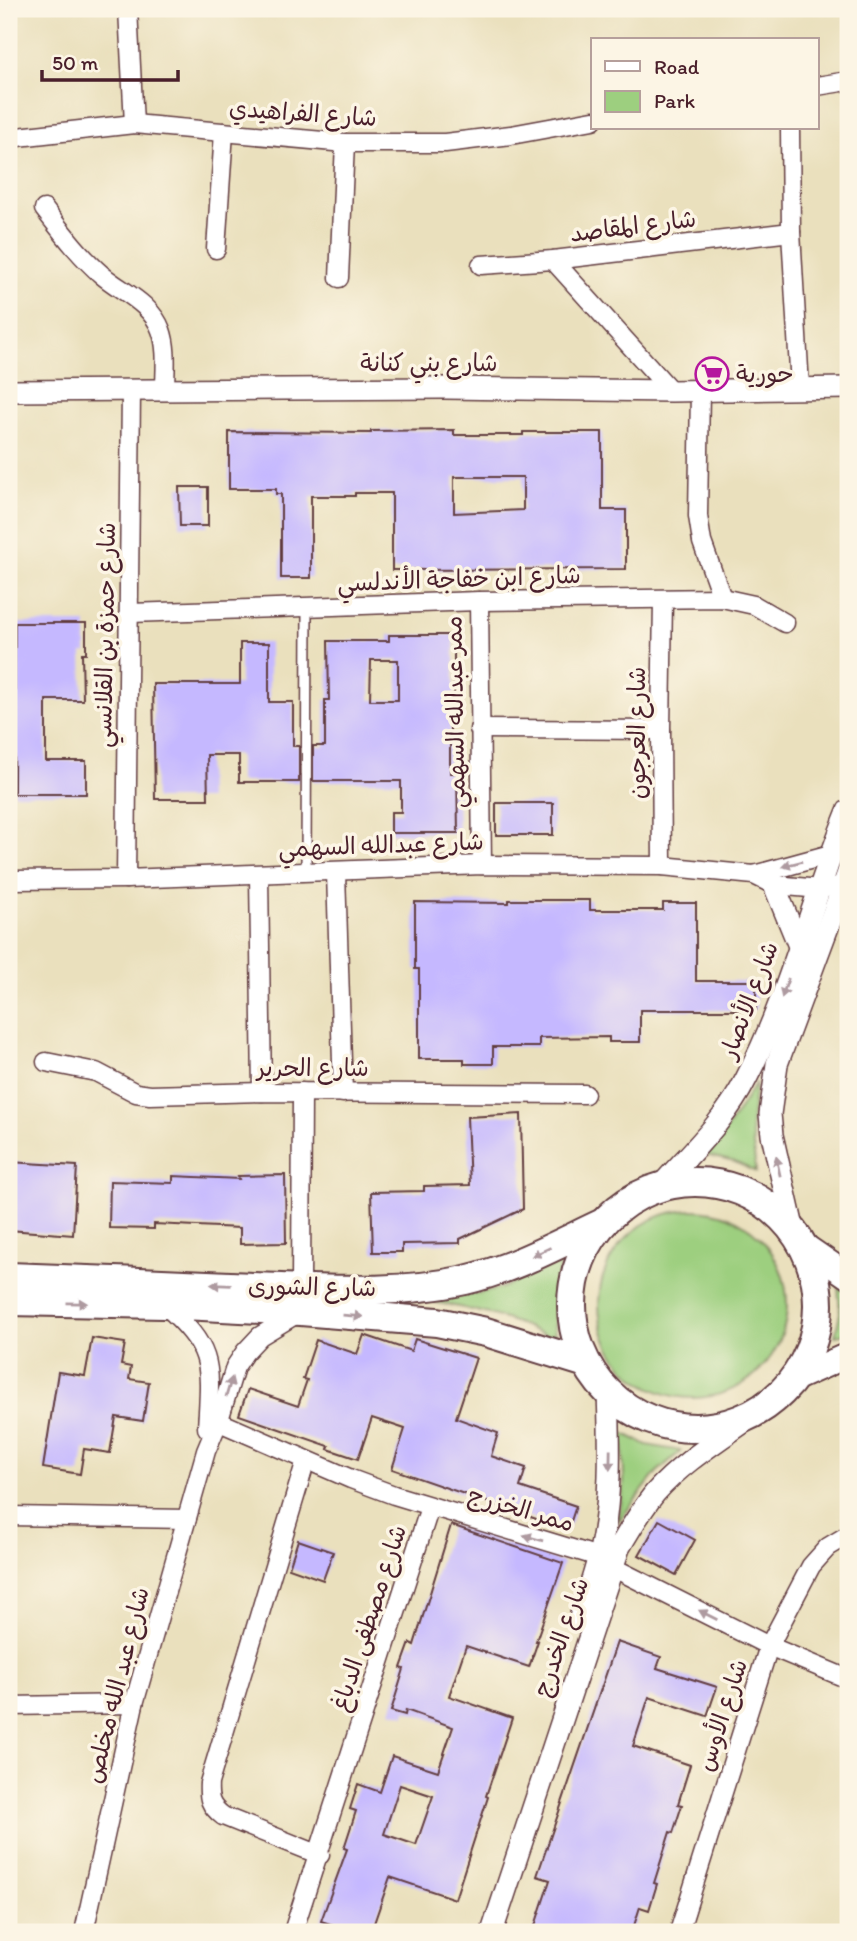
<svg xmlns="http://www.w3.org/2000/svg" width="857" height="1941" font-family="Itim,'Playpen Sans Arabic',sans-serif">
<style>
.green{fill:#9dcf7f;stroke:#747755;stroke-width:2}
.building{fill:#c5b8ff;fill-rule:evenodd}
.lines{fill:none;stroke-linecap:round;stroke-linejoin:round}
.service-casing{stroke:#623c41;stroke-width:12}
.minor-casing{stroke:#623c41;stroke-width:21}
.tertiary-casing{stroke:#623c41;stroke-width:24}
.secondary-casing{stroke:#623c41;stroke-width:28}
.primary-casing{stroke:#623c41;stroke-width:32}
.service{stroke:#fff;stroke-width:9}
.minor{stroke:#fff;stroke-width:18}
.tertiary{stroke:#fff;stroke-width:21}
.secondary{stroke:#fff;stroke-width:24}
.primary{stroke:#fff;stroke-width:28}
.oneway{fill:#ae9aa0}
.labels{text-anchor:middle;stroke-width:7;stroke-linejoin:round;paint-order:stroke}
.street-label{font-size:24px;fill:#4a1f2b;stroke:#fcf5e5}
.poi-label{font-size:24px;fill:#4a1f2b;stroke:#fcf5e5;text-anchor:start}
</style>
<rect width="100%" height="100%" fill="#fcf5e5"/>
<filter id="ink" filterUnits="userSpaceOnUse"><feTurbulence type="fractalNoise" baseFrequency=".0143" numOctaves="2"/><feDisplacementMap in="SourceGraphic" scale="14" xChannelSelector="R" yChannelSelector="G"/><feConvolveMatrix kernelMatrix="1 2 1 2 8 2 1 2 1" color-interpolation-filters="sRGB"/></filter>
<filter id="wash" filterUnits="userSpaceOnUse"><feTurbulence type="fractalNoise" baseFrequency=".00686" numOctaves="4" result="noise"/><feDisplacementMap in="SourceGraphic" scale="28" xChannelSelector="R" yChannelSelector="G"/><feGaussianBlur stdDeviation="1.57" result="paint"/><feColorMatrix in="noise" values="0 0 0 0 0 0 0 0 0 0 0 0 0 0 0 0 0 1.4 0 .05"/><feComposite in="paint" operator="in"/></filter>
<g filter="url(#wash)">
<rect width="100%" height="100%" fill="#eae0bd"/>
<g class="green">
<polygon points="756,1082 751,1126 756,1172 735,1162 705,1155 730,1124"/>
<circle cx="693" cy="1304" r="94"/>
<path d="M561,1261C554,1288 553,1313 555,1340C510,1317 481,1311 433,1302L499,1289Z"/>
<polygon points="838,1286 848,1294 848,1334 835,1336 840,1313"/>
<polygon points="623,1433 647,1445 681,1451 657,1472 618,1522 624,1485"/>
</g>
<g id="blocks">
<g class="building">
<path d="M454,430V435H523V432H602V510H626V569L392,570V493H355V496H311V578H281V494H276V489H229V432L371,433V431ZM454,477H523V510L454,513Z"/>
<polygon points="179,487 208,487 208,526 180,526"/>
<polygon points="15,623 86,623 86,653 82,653 83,700 46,700 46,761 86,761 86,794 14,794"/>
<path d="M389,635H454V709H450V773H457L458,833H391V812H401V781H313V746H325V700H329L328,641H389ZM371,660H398V700H370Z"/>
<polygon points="240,643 269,643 269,702 293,702 293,746 299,746 299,782 239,782 239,755 207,755 208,799 155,799 153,684 240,684"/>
<rect x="496" y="803" width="57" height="32"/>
<polygon points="509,900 590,900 590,910 663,910 663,903 696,903 696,981 756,981 756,1010 640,1010 640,1042 609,1042 609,1037 539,1038 539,1047 493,1047 493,1064 464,1064 464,1059 419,1059 419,969 415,969 415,902 509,903"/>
<polygon points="521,1114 523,1209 460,1239 460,1243 402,1244 402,1252 373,1252 371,1192 424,1191 424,1186 470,1185 467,1117"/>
<polygon points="9,1162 77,1166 73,1235 9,1230"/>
<polygon points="285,1175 286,1243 240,1244 240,1228 154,1224 154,1229 109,1228 110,1181 173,1183 173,1176 239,1179 238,1176"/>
<polygon points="364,1335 411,1351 415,1339 476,1358 456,1418 498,1433 491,1456 526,1468 520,1487 576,1506 568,1530 392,1469 405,1429 372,1418 358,1459 328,1449 329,1446 239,1415 248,1389 298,1406 307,1380 303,1379 316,1340 357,1354"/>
<polygon points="92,1338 125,1343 121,1365 131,1367 129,1379 149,1382 143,1421 116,1417 110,1453 84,1449 80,1474 43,1468 58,1372 85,1376"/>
<polygon points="659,1520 695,1540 676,1575 639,1555"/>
<path d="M451,1525L563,1563L536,1641H538L529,1667L466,1646L449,1696L512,1718L486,1796L488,1797L455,1899L390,1877L371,1932H355L321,1921L347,1849L344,1848L356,1811L350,1809L358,1784L380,1792L392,1756L438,1771L453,1727L406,1710L405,1715L391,1711L404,1669L401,1668L410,1643L414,1645ZM400,1785L433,1796L416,1845L384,1834Z"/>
<polygon points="298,1540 333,1552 323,1580 289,1568"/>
<polygon points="617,1642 661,1657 657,1668 717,1687 707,1716 649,1697 635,1740 633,1746 690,1765 678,1804 682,1805 673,1833 670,1832 654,1883 657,1884 649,1910 640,1907 632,1932 533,1932 550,1880 537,1876"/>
</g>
</g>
</g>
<g filter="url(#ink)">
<use href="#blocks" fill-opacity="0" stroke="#623c41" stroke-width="2"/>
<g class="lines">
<defs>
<polyline id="service" points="306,873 307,608"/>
<g id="minor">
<polyline points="128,9 134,124"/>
<polyline points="817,86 848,81"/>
<polyline points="790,128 791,232 800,387"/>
<polyline points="9,138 134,124 345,143 445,143 511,135 593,120"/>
<path d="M44,209C62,232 80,256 102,275C122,292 151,303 161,330C168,349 165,371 165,390"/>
<polyline points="216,249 224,132"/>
<polyline points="553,260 671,391"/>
<polyline points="481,265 553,260 791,232"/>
<polyline points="339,278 345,143"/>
<polyline points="700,390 698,516 702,542 722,598"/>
<polyline points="479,601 482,865"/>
<polyline points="130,613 479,601 722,598 754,605 785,623"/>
<polyline points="479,729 661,730"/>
<polyline points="662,866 661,730 663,600"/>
<polyline points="336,873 343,1093"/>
<polyline points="259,875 262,1092"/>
<polyline points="754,875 831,854 839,846"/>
<polyline points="126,879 131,390"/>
<polyline points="9,880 126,879 482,865 662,866 754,875 774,885 821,889 831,886"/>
<polyline points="46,1062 96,1072 136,1093 150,1095 262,1092 585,1094"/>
<polyline points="301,1288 302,1092"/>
<path d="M164,1304C214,1350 211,1362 207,1428"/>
<polyline points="208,1417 351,1479 394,1495 599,1557"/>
<path d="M306,1460L209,1783C208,1799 210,1806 223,1816L320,1855"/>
<polyline points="9,1516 187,1519"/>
<polyline points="612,1567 769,1646 848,1679"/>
<polyline points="9,1706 134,1704"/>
<polyline points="84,1932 134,1704 206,1451 219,1420 235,1367 245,1352 260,1336 298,1313"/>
<polyline points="293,1932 430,1507"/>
<polyline points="679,1932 769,1646 811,1566 828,1547 848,1535"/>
</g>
<g id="tertiary">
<polyline points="9,391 444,388 671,391 848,388"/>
<polyline points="774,885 799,946"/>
<path d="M660,1187C690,1153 726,1120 746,1079C790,994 812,899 848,811"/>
<polyline points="794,1232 772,1135 770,1114 777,1064 848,873"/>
<path d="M579,1621C585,1600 593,1580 598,1559C612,1505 610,1448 608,1392"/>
<path d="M492,1932L619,1548C630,1529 641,1510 655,1493C684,1460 724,1437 759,1411"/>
</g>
<g id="secondary">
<polyline points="803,1245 848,1276"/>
<polyline points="794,1379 848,1355"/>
</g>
<g id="primary">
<circle cx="695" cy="1305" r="123"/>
<path d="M9,1277C90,1280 172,1283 253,1287C323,1289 397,1295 465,1280C513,1269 558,1244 603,1223"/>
<polyline points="9,1301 164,1304 301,1311 437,1322 486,1332 586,1363"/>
</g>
</defs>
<use href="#service" class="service-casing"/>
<use href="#minor" class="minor-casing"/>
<use href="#tertiary" class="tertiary-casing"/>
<use href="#secondary" class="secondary-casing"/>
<use href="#primary" class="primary-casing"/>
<use href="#service" class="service"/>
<use href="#minor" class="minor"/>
<use href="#tertiary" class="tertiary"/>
<use href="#secondary" class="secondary"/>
<use href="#primary" class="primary"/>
</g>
<defs><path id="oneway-solid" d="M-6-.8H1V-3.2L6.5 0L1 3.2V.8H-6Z" transform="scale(1.75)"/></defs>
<g class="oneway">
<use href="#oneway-solid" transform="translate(792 864) rotate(165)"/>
<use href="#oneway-solid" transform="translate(785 988) rotate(109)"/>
<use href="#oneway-solid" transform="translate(778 1166) rotate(-102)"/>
<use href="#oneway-solid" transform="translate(541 1252) rotate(155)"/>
<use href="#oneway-solid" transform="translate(221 1285) rotate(-178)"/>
<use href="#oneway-solid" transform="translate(77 1303) rotate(1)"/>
<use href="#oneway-solid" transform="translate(353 1316) rotate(5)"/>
<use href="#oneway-solid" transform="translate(229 1387) rotate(-73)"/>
<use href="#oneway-solid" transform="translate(610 1460) rotate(91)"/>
<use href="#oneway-solid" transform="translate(533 1538) rotate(-164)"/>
<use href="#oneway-solid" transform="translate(708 1615) rotate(-153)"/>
</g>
</g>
<defs>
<symbol id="supermarket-ring" viewBox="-11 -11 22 22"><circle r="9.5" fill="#fcf5e5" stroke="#b5179e" stroke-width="1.5"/><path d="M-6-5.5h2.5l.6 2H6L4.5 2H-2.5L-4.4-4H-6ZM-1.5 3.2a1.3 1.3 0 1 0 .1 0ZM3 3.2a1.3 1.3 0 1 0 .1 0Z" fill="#b5179e"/></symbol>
</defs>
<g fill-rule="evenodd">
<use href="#supermarket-ring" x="693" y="355" width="38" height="38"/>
</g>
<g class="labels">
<g class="street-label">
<text transform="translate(303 113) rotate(4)" y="8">شارع الفراهيدي</text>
<text transform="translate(633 226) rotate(-7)" y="8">شارع المقاصد</text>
<text x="429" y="371">شارع بني كنانة</text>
<text transform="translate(459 579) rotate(-2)" y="8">شارع ابن خفاجة الأندلسي</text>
<text transform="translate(105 635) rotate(-89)" y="8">شارع حمزة بن القلانسي</text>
<text transform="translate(455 712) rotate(-91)" y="8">ممر عبدالله السهمي</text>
<text transform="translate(637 733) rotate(-90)" y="8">شارع العرجون</text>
<text transform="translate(381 845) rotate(-2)" y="8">شارع عبدالله السهمي</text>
<text transform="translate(749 1000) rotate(-69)" y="8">شارع الأنصار</text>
<text x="313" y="1076">شارع الحرير</text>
<text transform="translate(312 1287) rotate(1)" y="8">شارع الشورى</text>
<text transform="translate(521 1509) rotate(16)" y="8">ممر الخزرج</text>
<text transform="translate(369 1618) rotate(-72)" y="8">شارع مصطفى الدباغ</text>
<text transform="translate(561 1637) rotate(-71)" y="8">شارع الخدرج</text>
<text transform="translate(117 1685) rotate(-76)" y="8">شارع عبد الله مخلص</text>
<text transform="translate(722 1715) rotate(-72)" y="8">شارع الأوس</text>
</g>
<g class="poi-label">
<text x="736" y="382">حورية</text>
</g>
</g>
<rect width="857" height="1941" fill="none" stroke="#fcf5e5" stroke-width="35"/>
<rect x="591" y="38" width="228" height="91" fill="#fcf5e5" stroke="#b59f9b" stroke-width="2"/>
<rect x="605" y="61" width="35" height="10" fill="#ffffff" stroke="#b59f9b" stroke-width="2"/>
<text x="654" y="74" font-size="21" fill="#4a1f2b">Road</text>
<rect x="605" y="91" width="35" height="21" fill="#9dcf7f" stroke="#b59f9b" stroke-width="2"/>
<text x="654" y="108" font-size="21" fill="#4a1f2b">Park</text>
<path d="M42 70v10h136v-10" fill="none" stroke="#4a1f2b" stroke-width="3.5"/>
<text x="52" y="70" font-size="21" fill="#4a1f2b" stroke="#fcf5e5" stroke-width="5" paint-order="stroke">50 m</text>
</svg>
